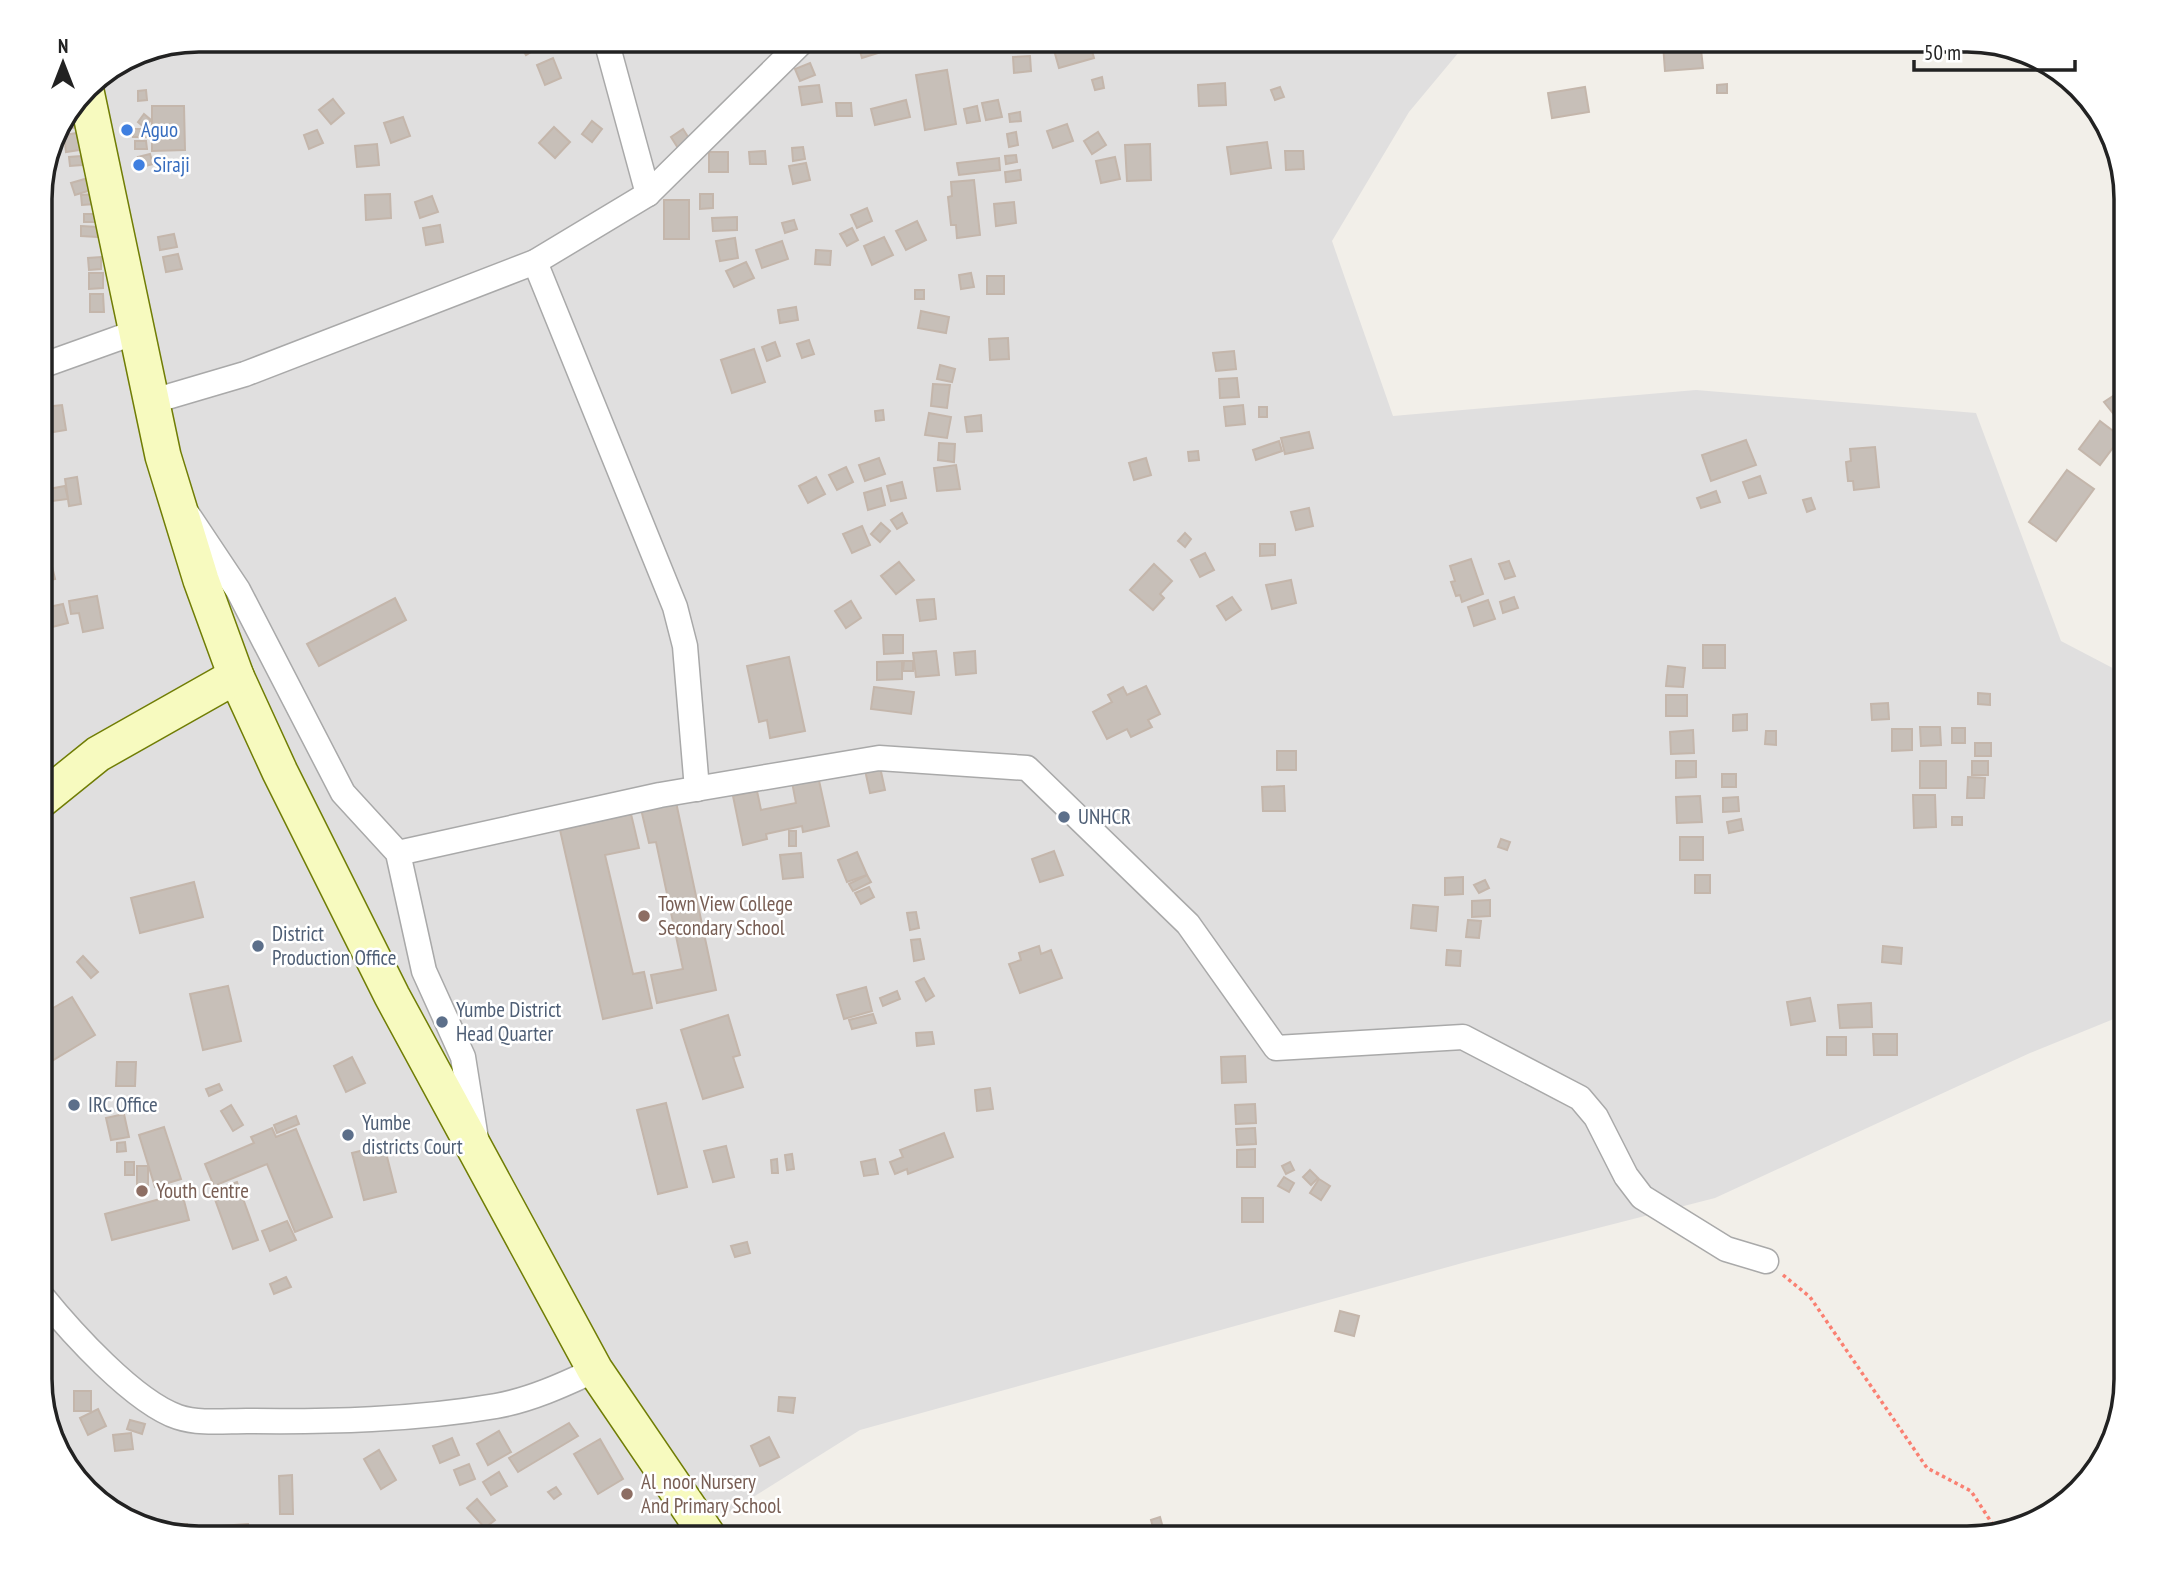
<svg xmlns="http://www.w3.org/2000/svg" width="2166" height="1579" font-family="'PT Sans Narrow',sans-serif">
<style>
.residential{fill:#e0dfdf}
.building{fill:#c7bfb8;stroke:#c4b6ab;stroke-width:2}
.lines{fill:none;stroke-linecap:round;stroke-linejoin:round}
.street-casing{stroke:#a9a9a9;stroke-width:27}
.secondary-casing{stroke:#707d05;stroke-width:38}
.path{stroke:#fa8072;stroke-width:3.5;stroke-dasharray:3.5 3.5;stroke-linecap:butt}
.street{stroke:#fff;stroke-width:24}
.secondary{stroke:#f7fabf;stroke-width:35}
.shop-dot{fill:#3f7fe0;stroke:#fff;stroke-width:2.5}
.service-dot{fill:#5c6f8a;stroke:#fff;stroke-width:2.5}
.education-dot{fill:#8d6e63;stroke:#fff;stroke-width:2.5}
.labels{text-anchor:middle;stroke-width:5;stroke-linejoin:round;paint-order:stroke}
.shop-label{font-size:21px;fill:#366cbe;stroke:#fff;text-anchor:start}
.service-label{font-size:21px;fill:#4e5e75;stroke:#fff;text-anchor:start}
.education-label{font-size:21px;fill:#785e54;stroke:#fff;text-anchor:start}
.rim{fill:none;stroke:#222;stroke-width:3.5}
</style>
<rect width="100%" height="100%" fill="#f2efe9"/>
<polygon class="residential" points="200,40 1469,40 1409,112 1332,241 1393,416 1696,390 1976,413 2061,641 2126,675 2126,1014 2030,1053 1715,1198 1466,1262 860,1430 686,1539 199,1539 103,1506 57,1450 41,1389 41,189 57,129 94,80 139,52"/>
<g class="building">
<polygon points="517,40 542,40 544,44 526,55"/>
<polygon points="878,40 881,52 862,58 857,41"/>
<polygon points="1062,40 1089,40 1094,58 1059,68 1052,43"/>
<polygon points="1677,40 1700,40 1703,68 1665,71 1663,44 1678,43"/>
<polygon points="1030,56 1031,71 1014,73 1013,57"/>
<polygon points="553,58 561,78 545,85 537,65"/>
<polygon points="810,63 815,75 800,81 795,69"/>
<polygon points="947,70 956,124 925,130 916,75"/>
<polygon points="1102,77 1104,88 1095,90 1092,80"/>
<polygon points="1225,83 1226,105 1199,106 1198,85"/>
<polygon points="1727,84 1727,93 1717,93 1717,85"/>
<polygon points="819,85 822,102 802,105 799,87"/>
<polygon points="1280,87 1284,97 1275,100 1271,90"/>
<polygon points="1585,87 1589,112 1552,118 1548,93"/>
<polygon points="146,90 147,100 138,101 138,91"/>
<polygon points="333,99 344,113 331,124 319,110"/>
<polygon points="906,100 910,117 875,125 871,109"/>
<polygon points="998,100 1002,117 986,120 982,103"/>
<polygon points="836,103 851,103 852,116 837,116"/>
<polygon points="152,106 184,106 185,150 152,151"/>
<polygon points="977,106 980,121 967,123 964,109"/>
<polygon points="1020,112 1021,121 1010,122 1009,114"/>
<polygon points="144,114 151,120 145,128 138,122"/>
<polygon points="77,117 79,126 66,130 64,120"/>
<polygon points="403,117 410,136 391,143 384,123"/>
<polygon points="592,121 602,129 592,142 582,134"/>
<polygon points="1067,124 1073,141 1053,148 1047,131"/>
<polygon points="554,127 570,142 555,158 539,143"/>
<rect x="133" y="129" width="13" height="8"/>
<polygon points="683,129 690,140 678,148 671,137"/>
<polygon points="317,130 323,143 309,149 304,135"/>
<polygon points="1016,132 1018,145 1009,147 1007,134"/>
<polygon points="1098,132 1106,145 1092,154 1084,141"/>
<polygon points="77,133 80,150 66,152 64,135"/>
<polygon points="135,141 146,141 147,149 135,149"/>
<polygon points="1267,142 1271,168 1231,174 1227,147"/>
<polygon points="377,144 379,165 357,167 355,146"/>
<polygon points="1150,144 1151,180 1127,181 1125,145"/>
<polygon points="803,147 805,159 793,161 792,148"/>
<polygon points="765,151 766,164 750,164 749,152"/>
<polygon points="1285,151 1303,151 1304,169 1286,170"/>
<rect x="709" y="152" width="19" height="20"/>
<polygon points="150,154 153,164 141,167 138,157"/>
<polygon points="1016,155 1017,162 1006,164 1005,156"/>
<polygon points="81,156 82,165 70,166 69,157"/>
<polygon points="1115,157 1120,179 1101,183 1096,161"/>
<polygon points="999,158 1000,170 959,175 957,163"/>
<polygon points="806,163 810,180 793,184 789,166"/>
<polygon points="1020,170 1021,180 1006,182 1005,172"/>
<polygon points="88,178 91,190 75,195 71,183"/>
<polygon points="974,180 980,235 957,238 956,225 951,225 948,197 952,196 951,182"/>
<polygon points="94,194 95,204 82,205 81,195"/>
<polygon points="390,194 391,218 366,220 365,195"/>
<polygon points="700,194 713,194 713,208 700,209"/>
<polygon points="432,196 438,212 420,218 415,202"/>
<rect x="664" y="200" width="25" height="39"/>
<polygon points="1014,202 1016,223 996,226 994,204"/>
<polygon points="867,208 872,221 857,228 851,215"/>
<rect x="84" y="214" width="19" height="8"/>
<polygon points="737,217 737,230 713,231 712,218"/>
<polygon points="794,220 797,229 785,233 782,223"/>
<polygon points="917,221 926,240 906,250 896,231"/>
<polygon points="440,225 443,242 426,245 423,228"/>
<polygon points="81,226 98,227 97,237 81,236"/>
<polygon points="852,228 858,240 847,246 840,234"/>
<polygon points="174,234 177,247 160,250 158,237"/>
<polygon points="884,237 893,255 872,265 864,246"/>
<polygon points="735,238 738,258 720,261 716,241"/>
<polygon points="782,241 788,259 762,268 756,250"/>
<polygon points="816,250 831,251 830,265 815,264"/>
<polygon points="178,254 182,269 166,272 163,257"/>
<polygon points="101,257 101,269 89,270 88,258"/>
<polygon points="746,262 754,278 734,287 726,271"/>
<polygon points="89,273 103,273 103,288 89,289"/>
<polygon points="971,273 974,287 961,289 959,275"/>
<rect x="987" y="276" width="17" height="18"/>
<rect x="915" y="290" width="9" height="9"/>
<polygon points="90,294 103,294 104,312 90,312"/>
<polygon points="796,307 798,320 780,323 778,310"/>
<polygon points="921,311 949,317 946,333 918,328"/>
<polygon points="1008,338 1009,359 990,360 989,339"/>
<polygon points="809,340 814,354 802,358 797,344"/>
<polygon points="775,342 780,356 767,361 762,347"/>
<polygon points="754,349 765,382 732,393 721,360"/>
<polygon points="1234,351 1236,369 1216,371 1213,353"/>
<polygon points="940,365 955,369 952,382 937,379"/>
<polygon points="1237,378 1239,397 1220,398 1219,379"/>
<polygon points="933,384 950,385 947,408 931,406"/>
<polygon points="2116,394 2126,407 2126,418 2120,422 2104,402"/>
<polygon points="62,405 66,430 47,433 44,407"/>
<polygon points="1243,405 1245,424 1226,426 1224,407"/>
<rect x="1259" y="407" width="8" height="10"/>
<polygon points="883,410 884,420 876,421 875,411"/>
<polygon points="929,413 951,417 947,438 925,435"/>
<polygon points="981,415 982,431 967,432 965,417"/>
<polygon points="2100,421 2121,437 2100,465 2079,449"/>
<polygon points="1309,432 1313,448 1285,454 1281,438"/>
<polygon points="1746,440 1756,465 1711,481 1702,455"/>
<polygon points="1279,441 1282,451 1256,460 1253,450"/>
<polygon points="939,443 955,444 954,462 938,460"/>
<polygon points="1875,447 1879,487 1854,490 1853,481 1848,481 1846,462 1851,461 1850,449"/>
<polygon points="1198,451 1199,460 1189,461 1188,452"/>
<polygon points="879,458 885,474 865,481 859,465"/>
<polygon points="1146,458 1151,475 1134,480 1129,463"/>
<polygon points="956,465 960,489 937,491 934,468"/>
<polygon points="846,467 853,482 837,490 829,475"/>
<polygon points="2067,470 2094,489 2056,541 2029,522"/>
<polygon points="1760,476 1766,493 1749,498 1743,482"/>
<polygon points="77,477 81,504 69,506 65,479"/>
<polygon points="816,477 825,494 808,503 799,486"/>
<polygon points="902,482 906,498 891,501 887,486"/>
<polygon points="65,486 68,499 45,502 43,490"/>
<polygon points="881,488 885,505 868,510 864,493"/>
<polygon points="1716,491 1720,502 1701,508 1697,498"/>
<polygon points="1811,498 1815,509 1807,512 1803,500"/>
<polygon points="1309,508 1313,526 1296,530 1291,512"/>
<polygon points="902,513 907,523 897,529 891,520"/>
<polygon points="881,523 890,531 880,542 871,534"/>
<polygon points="862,526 870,545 852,553 843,534"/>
<polygon points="1185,533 1191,539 1185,547 1178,541"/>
<polygon points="1260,544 1275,544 1275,555 1260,556"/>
<polygon points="1205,553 1214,570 1200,577 1191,560"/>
<polygon points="1471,559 1483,594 1462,602 1460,595 1456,596 1451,582 1455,581 1450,566"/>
<polygon points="1509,561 1515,576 1505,579 1499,564"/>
<polygon points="51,562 55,579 41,582 41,564"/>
<polygon points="899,562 914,580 896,594 881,576"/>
<polygon points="1154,564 1172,581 1160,594 1164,598 1153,610 1130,590"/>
<polygon points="1291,580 1296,603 1272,609 1266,585"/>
<polygon points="97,596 103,628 83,632 79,613 71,614 69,601"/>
<polygon points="1232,597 1241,610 1226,620 1217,606"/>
<polygon points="1514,597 1518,608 1503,613 1500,602"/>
<polygon points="395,598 406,620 319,666 307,644"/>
<polygon points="934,599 936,619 920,621 917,600"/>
<polygon points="1488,600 1495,619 1474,626 1468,607"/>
<polygon points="851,601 861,618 846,628 835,611"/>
<polygon points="63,604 68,623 48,628 44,608"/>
<polygon points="883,635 903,635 903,653 884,654"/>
<rect x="1703" y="645" width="22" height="23"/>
<polygon points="936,651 939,675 916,677 913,653"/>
<polygon points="975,651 976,673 956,675 954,653"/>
<polygon points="789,657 805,731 770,738 767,720 759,722 747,666"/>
<polygon points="902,661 902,679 877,680 877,662"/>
<polygon points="904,661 913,661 913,671 903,671"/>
<polygon points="1668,666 1685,668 1683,687 1666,686"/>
<polygon points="1146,686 1160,714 1148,720 1152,727 1131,737 1127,729 1107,739 1093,712 1112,702 1108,695 1123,687 1127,695"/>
<polygon points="874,687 914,692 911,714 871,709"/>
<polygon points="1978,693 1990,694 1990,705 1978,704"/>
<rect x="1666" y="695" width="21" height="21"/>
<polygon points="1888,703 1889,719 1872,720 1871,704"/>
<polygon points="1747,714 1747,730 1733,731 1733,715"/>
<polygon points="1920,727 1940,727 1941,745 1921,746"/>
<rect x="1952" y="728" width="13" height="15"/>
<polygon points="1892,729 1912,729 1912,750 1892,751"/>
<polygon points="1693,730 1694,753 1671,754 1670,732"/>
<polygon points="1766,731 1776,731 1776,745 1765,744"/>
<rect x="1975" y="743" width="16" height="13"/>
<rect x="1277" y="751" width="19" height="19"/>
<polygon points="1676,761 1696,761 1696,777 1676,778"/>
<rect x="1920" y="761" width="26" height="27"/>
<rect x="1972" y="761" width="16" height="14"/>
<polygon points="880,767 885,790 870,793 865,770"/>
<rect x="1722" y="774" width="14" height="13"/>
<polygon points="818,776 829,826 803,832 802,826 766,834 767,839 743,845 733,796 757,791 761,810 796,803 792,782"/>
<polygon points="1968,777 1985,778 1984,798 1967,798"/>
<polygon points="1284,786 1285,811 1263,811 1262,787"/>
<polygon points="1913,795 1935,795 1936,827 1914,828"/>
<polygon points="1700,796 1702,822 1677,823 1676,797"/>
<polygon points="1738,797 1739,811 1723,812 1723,798"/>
<polygon points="676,802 716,990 657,1003 651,975 683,969 656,842 649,843 641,809"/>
<polygon points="631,814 639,848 605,855 633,974 644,972 652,1008 603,1019 560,830"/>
<rect x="1952" y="817" width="10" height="8"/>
<polygon points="1741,819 1743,830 1729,833 1727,822"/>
<rect x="789" y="831" width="7" height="15"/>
<rect x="1680" y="837" width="23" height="23"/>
<polygon points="1501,839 1510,842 1507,850 1498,847"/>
<polygon points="1054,851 1063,875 1040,882 1032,859"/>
<polygon points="857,852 867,875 847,882 838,860"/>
<polygon points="801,853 803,877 783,879 780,855"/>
<polygon points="867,875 871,882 853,891 849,884"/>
<rect x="1695" y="875" width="15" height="18"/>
<polygon points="1463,877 1463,894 1445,895 1445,878"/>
<polygon points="1485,880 1489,888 1479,893 1474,885"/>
<polygon points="194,882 203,917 140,933 131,898"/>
<polygon points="869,887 874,897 861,904 855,893"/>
<polygon points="1490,900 1490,916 1472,917 1472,901"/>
<polygon points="1413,905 1438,907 1436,931 1411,928"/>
<polygon points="916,912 919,928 910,930 907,913"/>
<polygon points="1468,920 1481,921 1479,938 1466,937"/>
<polygon points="920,939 924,959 914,961 911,940"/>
<polygon points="1039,946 1041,954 1051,950 1062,978 1020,993 1009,964 1021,960 1019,953"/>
<polygon points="1883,946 1902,948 1901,964 1882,962"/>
<polygon points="1447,950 1461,951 1460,966 1446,965"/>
<polygon points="83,956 98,972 91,978 77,962"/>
<polygon points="924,978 934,996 926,1001 916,982"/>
<polygon points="228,986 241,1041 203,1050 190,994"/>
<polygon points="866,987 872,1011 844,1019 837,995"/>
<polygon points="897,991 900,999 883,1006 880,998"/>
<polygon points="72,997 95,1035 45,1065 41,1058 41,1015"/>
<polygon points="1810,998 1815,1021 1791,1025 1787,1002"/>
<polygon points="1871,1003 1872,1027 1840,1028 1838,1005"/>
<polygon points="873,1014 876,1023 852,1029 849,1020"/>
<polygon points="728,1015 740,1055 733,1057 743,1087 703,1099 681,1030"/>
<polygon points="932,1032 934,1044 917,1046 916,1033"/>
<polygon points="1873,1034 1897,1034 1897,1055 1874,1055"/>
<rect x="1827" y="1037" width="19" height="18"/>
<polygon points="1245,1056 1246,1082 1222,1083 1221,1057"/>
<polygon points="352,1057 365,1083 346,1092 334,1066"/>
<polygon points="117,1062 136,1062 135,1086 116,1086"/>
<polygon points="219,1084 222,1090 209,1096 206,1089"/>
<polygon points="990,1088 993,1109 977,1111 975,1090"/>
<polygon points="666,1103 687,1187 658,1194 637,1110"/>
<polygon points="1255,1104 1256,1123 1236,1124 1235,1105"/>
<polygon points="231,1105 243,1125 233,1131 221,1111"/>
<polygon points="124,1114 129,1137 111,1140 106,1118"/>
<polygon points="296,1116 299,1124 277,1133 274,1125"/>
<polygon points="164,1127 181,1179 155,1187 139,1135"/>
<polygon points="272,1128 276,1137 296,1129 332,1217 295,1232 267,1164 214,1186 205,1164 254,1143 251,1137"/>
<polygon points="1255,1128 1256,1144 1237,1145 1236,1129"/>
<polygon points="944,1133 953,1157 908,1174 907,1169 895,1174 890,1162 903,1157 900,1150"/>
<polygon points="125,1142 126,1151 117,1152 117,1143"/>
<polygon points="384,1145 396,1192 364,1200 352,1153"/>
<polygon points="726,1146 734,1177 713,1182 704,1151"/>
<polygon points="1255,1149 1255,1167 1237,1167 1237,1150"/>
<polygon points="792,1154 794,1169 787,1170 785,1155"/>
<polygon points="777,1159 778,1173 772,1173 771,1160"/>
<polygon points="875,1159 878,1174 864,1176 861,1162"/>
<rect x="125" y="1162" width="9" height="13"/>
<polygon points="1290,1162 1294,1170 1286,1174 1282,1166"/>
<polygon points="137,1166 148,1166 148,1185 137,1186"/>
<polygon points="1310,1170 1318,1178 1311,1185 1303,1177"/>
<polygon points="1284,1177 1294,1183 1289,1192 1278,1186"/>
<polygon points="1319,1179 1330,1186 1321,1200 1310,1193"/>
<polygon points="237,1182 258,1240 233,1249 212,1191"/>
<polygon points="182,1193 189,1220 112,1240 105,1214"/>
<rect x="1242" y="1198" width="21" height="24"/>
<polygon points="287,1221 296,1240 270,1251 262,1231"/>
<polygon points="747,1242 750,1253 735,1257 731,1246"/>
<polygon points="286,1277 291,1287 274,1294 270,1284"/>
<polygon points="1340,1311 1359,1316 1354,1336 1335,1331"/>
<rect x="74" y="1391" width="17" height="20"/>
<polygon points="779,1397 795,1398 793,1413 778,1411"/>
<polygon points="98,1409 106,1426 88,1435 80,1418"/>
<polygon points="130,1420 145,1424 142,1434 127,1429"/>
<polygon points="569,1423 578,1436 518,1472 509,1458"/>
<polygon points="499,1431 511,1452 488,1465 477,1444"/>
<polygon points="131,1433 133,1449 115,1451 113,1435"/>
<polygon points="769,1437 779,1457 760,1466 751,1446"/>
<polygon points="452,1438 459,1455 440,1463 433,1446"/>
<polygon points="600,1439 623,1479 598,1494 574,1454"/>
<polygon points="379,1450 396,1480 381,1489 364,1459"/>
<polygon points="469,1464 475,1479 460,1485 454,1470"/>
<polygon points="499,1472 507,1486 491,1495 483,1482"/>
<polygon points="292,1475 293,1514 280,1514 279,1476"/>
<polygon points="556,1487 561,1494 554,1499 548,1492"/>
<polygon points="477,1499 495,1520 485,1528 467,1508"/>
<polygon points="1160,1517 1163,1528 1154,1531 1151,1520"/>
<polygon points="167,1524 187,1524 187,1534 167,1528"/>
<polygon points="248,1524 249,1539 205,1539 204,1527"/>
</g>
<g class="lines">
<defs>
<g id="street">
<polyline points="606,40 648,194"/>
<polyline points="535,262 675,607 685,646 697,789"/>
<polyline points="41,366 136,332"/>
<polyline points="150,402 245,374 535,262 648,194 804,40"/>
<polyline points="188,515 238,590 343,793 398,853 424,971 463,1057 476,1139"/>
<polyline points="398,853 660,795 879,758 1027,768 1188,924 1276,1048 1463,1037 1580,1098 1596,1117 1626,1176 1642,1197 1726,1249 1766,1261"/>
<path d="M41,1295C71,1332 134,1402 178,1417C199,1424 225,1421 247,1421C329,1422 414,1420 496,1406C530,1400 563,1385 595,1370"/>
</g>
<g id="secondary">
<polyline points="86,91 163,456 201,580 236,676 280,772 392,996 595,1370 710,1539"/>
<polyline points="41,800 98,754 236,676"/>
</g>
</defs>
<use href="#street" class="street-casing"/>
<use href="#secondary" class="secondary-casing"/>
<polyline class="path" points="1783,1275 1810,1297 1927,1468 1971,1491 1997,1531"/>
<use href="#street" class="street"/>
<use href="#secondary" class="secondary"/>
</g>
<g class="shop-dot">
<circle cx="127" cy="130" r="7"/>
<circle cx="139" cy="165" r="7"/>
</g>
<g class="service-dot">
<circle cx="1064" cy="817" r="7"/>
<circle cx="258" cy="946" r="7"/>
<circle cx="442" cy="1022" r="7"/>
<circle cx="74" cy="1105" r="7"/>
<circle cx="348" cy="1135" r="7"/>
</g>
<g class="education-dot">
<circle cx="644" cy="916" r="7"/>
<circle cx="142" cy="1191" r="7"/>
<circle cx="627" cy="1494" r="7"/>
</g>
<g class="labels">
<g class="shop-label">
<text x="141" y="137">Aguo</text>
<text x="153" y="172">Siraji</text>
</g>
<g class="service-label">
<text x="1078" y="824">UNHCR</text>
<text x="272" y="941">District<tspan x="272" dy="24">Production Office</tspan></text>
<text x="456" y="1017">Yumbe District<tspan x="456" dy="24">Head Quarter</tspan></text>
<text x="88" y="1112">IRC Office</text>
<text x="362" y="1130">Yumbe<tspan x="362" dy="24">districts Court</tspan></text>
</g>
<g class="education-label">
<text x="658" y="911">Town View College<tspan x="658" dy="24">Secondary School</tspan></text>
<text x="156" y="1198">Youth Centre</text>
<text x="641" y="1489">Al_noor Nursery<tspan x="641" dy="24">And Primary School</tspan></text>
</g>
</g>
<path d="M0 0H2166V1579H0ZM199 52H1967A147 147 0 0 1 2114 199V1379A147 147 0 0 1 1967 1526H199A147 147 0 0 1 52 1379V199A147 147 0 0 1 199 52Z" fill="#fff" fill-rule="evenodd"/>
<path class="rim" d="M199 52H1967A147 147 0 0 1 2114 199V1379A147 147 0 0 1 1967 1526H199A147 147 0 0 1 52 1379V199A147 147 0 0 1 199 52Z"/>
<g transform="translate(63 63)" stroke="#ffffff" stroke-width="5" paint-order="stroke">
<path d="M0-5L12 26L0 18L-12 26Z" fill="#222222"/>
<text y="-10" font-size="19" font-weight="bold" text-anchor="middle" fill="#222222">N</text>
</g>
<path d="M1914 60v10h161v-10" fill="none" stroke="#222222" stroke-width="3.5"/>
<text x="1924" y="60" font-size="21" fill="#222222" stroke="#ffffff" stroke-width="5" paint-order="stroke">50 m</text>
</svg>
